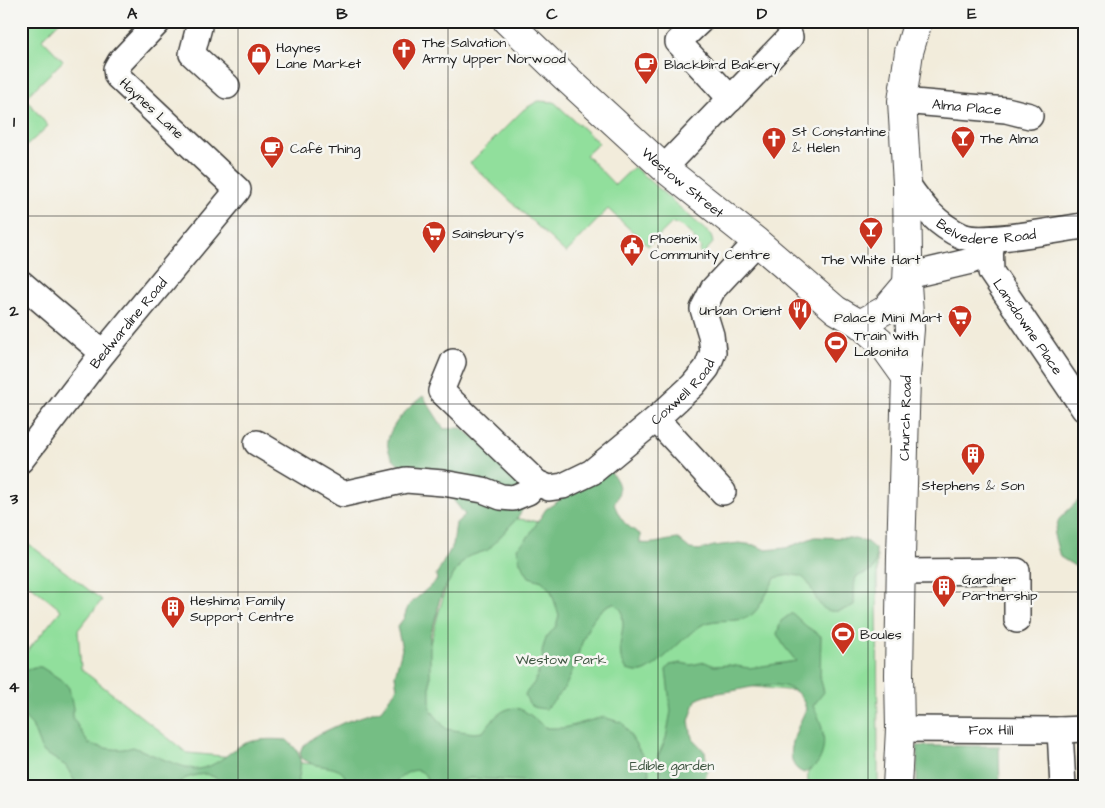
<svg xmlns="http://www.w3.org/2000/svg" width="1105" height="808" font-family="'Architects Daughter',sans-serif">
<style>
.green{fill:#91df9c;stroke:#567e5c}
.forest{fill:#74be84;stroke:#486d50}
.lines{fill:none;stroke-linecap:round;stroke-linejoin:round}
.minor-casing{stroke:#3c3b39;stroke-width:28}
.major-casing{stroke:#3c3b39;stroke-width:30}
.minor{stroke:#fff;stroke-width:25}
.major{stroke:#fff;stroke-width:28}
.grid{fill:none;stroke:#1c1c1c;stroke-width:1;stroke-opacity:0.55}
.labels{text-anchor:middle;stroke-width:5;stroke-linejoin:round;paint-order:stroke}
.poi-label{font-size:14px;fill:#1c1c1c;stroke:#f6f6f2;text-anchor:start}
.street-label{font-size:14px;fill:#1c1c1c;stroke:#f6f6f2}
.park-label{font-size:14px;fill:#3f5642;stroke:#f6f6f2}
.neatline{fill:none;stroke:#1c1c1c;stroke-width:2}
.grid-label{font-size:16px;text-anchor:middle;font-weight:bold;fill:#1c1c1c}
</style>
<rect width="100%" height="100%" fill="#f6f6f2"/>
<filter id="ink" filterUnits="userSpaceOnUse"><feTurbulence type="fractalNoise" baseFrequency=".02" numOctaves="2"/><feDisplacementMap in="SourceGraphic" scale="10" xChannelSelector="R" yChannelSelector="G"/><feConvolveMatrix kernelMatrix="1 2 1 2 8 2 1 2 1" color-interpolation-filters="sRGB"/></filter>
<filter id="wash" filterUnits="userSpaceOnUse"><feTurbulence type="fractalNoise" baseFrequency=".0096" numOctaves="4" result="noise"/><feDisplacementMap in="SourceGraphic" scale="20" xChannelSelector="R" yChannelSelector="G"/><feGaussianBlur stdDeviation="1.12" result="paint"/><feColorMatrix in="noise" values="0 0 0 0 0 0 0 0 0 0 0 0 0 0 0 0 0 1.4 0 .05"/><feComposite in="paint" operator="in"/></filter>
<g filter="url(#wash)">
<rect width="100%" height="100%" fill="#f2ecdb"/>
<g class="green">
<polygon points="33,21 60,21 42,39 63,61 25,98 48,126 21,151 21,121 25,118 21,114 21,34"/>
<path d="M538,101L554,102L599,143L586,155L615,185L634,167L711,235L713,243L702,255L699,252L701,249C695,238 685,225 672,223L648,246L608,209L566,253L470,163L523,110Z"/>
<polygon points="467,512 534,521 665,550 877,556 878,786 808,784 806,692 687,680 681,732 710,787 21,787 21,659 61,610 21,578 21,538 102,600 78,630 81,669 187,753 394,771"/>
</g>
<g class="forest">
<path d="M423,396L444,429L461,428L519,470L525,504L519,516L488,550L467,557L460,565L444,589L439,602L437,614L430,636V709L446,729L474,733L483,732C492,719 507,701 524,711C532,715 539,723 546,728H564L603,717L623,723L644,758L649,771L650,783L648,787H534L530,783L521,781L470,778L460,781L452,787H428C427,783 427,778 425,775C415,762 398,779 391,787H347C347,765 329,769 313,764C309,763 306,760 302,759L300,753L302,747L315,736L345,722L381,710L397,688L395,675L402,649L397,627L404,618L408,606L437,580L436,575L453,545L456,523L465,515C454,500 438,481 421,472C414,468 405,468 399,464C370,442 404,411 423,396Z"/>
<path d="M608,469C619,481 623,489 614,504C621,521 625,525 640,534V543C654,545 664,540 678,539L690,549L699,550L714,546L739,543L754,545L766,550L786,548L815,537L850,538L867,542L876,550V561L873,570L856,577C853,587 855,596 854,605C810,628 819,581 799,576C791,574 783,576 775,578C769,588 760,610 750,616C738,624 716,617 702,625C684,635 658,668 642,672C637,673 631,671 627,670L621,659L620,645L623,626L622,611L614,603C585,611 580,657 568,681C563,692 555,700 546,709C533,708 529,707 525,694L534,683L543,662L542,651L546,638L556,626L559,615L551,591L542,581L529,577L520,562L517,548L526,540L546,509Z"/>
<polygon points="1084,498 1084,566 1078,568 1060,557 1054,535 1059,519 1080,499"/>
<path d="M792,613L806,626L821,636L820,677L824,692L813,706C823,723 829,747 817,764C814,768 808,770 804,773C778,764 799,725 806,709C799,676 760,685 737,690C722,693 709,693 696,700L689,721L692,738L705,752L708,771L704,780L698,785L693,787H673L661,776L658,756L666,738L671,711L666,670L670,665L681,663L691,665L705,662L714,666L729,665L749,668L796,661L784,646L777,634L781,621Z"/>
<path d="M34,667H41L63,681L69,688L73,708V718L88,743C102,748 118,752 133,747C147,752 185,770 198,769C215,767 225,756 238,747C251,738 272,739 287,740C291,744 296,748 298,753C303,761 299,777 297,786L228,787L214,777L206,774L197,775L186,778L172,787H78L66,766L42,751L32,725L21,714V673Z"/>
<polygon points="917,746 999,746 1000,787 917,787"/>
</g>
</g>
<g filter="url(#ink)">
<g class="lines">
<defs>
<g id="minor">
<polyline points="197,21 199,27 192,54 227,86"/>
<polyline points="700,21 678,42 731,99"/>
<path id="s1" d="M902,101L1006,110L1030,116"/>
<polyline points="664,168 790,37"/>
<path id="s2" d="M907,184C922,206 937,225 962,236C984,245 1057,229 1084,226"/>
<path id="s3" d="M990,239L991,272L1084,409"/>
<polyline points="908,276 971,261 991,249"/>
<polyline points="21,283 103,353"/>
<path id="s4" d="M453,362L441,391L537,483L549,488L563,486L592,472L656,419L693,385L707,368L713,352L711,335L703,309L713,289L757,242"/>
<polyline points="656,419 723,492"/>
<polyline points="257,443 343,494 406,480 443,483 483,490 501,497 513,498 528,492 537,483"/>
<path id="s5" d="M21,460L103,353L238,190L117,76L116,69L120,62L159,21"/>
<polyline points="901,572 1017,571 1017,620"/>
<path id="s6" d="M900,729L1060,730L1084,729"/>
<polyline points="1060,730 1063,787"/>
</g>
<g id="major">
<path id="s7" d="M507,21L564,76L664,168L757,242L836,310L860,324L881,342L906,377"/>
<polyline points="860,324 885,310 907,284"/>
<path id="s8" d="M897,787L900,729L899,675L901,556L906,377L910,329L907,284L908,258L907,184L902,101L909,52L918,21"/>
</g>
</defs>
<use href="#minor" class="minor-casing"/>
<use href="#major" class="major-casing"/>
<use href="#minor" class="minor"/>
<use href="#major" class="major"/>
</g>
</g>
<path class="grid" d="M238,21V787M448,21V787M658,21V787M868,21V787M21,216H1084M21,404H1084M21,592H1084"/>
<defs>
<symbol id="church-pin" viewBox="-11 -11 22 30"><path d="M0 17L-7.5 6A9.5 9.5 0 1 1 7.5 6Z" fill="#c8321e" stroke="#f6f6f2"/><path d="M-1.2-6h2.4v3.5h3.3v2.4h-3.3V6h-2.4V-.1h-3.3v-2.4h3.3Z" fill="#fff"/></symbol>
<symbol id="shop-pin" viewBox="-11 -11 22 30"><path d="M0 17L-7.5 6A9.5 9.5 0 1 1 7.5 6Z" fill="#c8321e" stroke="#f6f6f2"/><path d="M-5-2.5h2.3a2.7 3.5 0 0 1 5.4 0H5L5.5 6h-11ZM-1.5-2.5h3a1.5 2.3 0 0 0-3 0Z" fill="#fff"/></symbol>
<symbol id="cafe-pin" viewBox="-11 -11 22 30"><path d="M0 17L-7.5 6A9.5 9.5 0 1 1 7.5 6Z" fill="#c8321e" stroke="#f6f6f2"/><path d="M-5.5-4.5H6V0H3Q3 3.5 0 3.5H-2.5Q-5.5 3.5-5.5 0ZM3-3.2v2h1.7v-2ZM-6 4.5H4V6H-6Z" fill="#fff"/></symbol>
<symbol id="bar-pin" viewBox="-11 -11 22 30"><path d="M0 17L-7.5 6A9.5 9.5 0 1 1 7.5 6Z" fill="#c8321e" stroke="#f6f6f2"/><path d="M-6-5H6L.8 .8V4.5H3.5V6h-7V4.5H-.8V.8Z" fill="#fff"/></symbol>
<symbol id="supermarket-pin" viewBox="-11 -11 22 30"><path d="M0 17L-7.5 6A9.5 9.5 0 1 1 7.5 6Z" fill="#c8321e" stroke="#f6f6f2"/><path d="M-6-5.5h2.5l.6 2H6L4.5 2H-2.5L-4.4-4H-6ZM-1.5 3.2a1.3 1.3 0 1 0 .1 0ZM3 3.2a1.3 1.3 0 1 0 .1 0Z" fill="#fff"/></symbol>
<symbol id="civic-pin" viewBox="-11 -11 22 30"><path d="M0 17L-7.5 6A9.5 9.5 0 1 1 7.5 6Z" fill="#c8321e" stroke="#f6f6f2"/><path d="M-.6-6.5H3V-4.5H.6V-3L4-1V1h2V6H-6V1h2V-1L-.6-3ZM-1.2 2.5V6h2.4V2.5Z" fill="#fff"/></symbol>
<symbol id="restaurant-pin" viewBox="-11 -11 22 30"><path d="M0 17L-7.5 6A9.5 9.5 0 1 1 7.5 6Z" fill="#c8321e" stroke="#f6f6f2"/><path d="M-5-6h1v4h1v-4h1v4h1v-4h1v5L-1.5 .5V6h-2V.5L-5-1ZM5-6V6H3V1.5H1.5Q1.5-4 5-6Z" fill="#fff"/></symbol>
<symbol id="stadium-pin" viewBox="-11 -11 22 30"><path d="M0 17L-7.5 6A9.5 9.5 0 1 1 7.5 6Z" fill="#c8321e" stroke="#f6f6f2"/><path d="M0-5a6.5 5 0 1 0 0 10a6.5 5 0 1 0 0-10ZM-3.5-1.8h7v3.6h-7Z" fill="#fff"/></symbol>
<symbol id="building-pin" viewBox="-11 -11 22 30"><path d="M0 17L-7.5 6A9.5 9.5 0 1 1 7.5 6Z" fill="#c8321e" stroke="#f6f6f2"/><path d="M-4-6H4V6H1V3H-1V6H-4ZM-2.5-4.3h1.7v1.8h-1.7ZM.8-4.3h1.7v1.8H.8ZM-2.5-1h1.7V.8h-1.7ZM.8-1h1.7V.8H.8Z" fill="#fff"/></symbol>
</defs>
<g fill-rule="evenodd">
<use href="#church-pin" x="390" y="36" width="28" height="38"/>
<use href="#shop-pin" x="245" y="41" width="28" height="38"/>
<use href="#cafe-pin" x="632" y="50" width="28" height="38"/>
<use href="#bar-pin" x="949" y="124" width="28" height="38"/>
<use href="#church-pin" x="760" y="125" width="28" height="38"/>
<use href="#cafe-pin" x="258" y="134" width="28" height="38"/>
<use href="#bar-pin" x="857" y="215" width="28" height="38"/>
<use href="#supermarket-pin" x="420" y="219" width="28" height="38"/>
<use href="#civic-pin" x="618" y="232" width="28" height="38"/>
<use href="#restaurant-pin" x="786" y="296" width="28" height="38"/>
<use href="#supermarket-pin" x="946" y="303" width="28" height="38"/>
<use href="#stadium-pin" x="822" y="329" width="28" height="38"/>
<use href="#building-pin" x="959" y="441" width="28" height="38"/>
<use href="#building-pin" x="930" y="573" width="28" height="38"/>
<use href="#building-pin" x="159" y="594" width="28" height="38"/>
<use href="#stadium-pin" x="829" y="620" width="28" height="38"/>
</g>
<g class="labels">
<g class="poi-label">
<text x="422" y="47">The Salvation<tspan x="422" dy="16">Army Upper Norwood</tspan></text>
<text x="276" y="52">Haynes<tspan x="276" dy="16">Lane Market</tspan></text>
<text x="664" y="69">Blackbird Bakery</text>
<text x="792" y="136">St Constantine<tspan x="792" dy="16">&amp; Helen</tspan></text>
<text x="980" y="143">The Alma</text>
<text x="290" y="153">Café Thing</text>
<text x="452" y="238">Sainsbury's</text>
<text x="650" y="243">Phoenix<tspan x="650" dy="16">Community Centre</tspan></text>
<text x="871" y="264" text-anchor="middle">The White Hart</text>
<text x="782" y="315" text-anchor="end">Urban Orient</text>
<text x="942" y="322" text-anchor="end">Palace Mini Mart</text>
<text x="854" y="340">Train with<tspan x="854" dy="16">Labonita</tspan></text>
<text x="973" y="490" text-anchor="middle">Stephens &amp; Son</text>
<text x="962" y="584">Gardner<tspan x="962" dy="16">Partnership</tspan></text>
<text x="190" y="605">Heshima Family<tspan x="190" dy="16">Support Centre</tspan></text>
<text x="860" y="639">Boules</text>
</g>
<g class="street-label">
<text dy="5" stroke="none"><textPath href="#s1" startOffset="65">Alma Place</textPath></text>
<text transform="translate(152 108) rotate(43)" y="5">Haynes Lane</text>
<text dy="5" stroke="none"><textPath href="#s7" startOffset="239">Westow Street</textPath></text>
<text dy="5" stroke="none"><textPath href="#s2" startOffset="100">Belvedere Road</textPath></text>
<text dy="5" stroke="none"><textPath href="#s5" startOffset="174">Bedwardine Road</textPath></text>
<text dy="5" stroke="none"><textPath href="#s3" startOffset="99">Lansdowne Place</textPath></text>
<text dy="5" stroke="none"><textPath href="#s4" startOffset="345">Coxwell Road</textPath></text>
<text dy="5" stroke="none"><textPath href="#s8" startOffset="369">Church Road</textPath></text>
<text dy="5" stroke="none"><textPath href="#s6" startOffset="91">Fox Hill</textPath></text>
</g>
<g class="park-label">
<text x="561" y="664">Westow Park</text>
<text x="672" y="770">Edible garden</text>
</g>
</g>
<rect width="1105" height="808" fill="none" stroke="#f6f6f2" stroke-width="55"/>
<rect x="28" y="28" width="1050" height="752" class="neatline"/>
<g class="grid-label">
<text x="132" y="19">A</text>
<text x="342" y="19">B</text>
<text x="552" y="19">C</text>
<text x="762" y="19">D</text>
<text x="972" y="19">E</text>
<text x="14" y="127">1</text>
<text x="14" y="316">2</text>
<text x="14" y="504">3</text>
<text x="14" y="692">4</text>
</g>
</svg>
